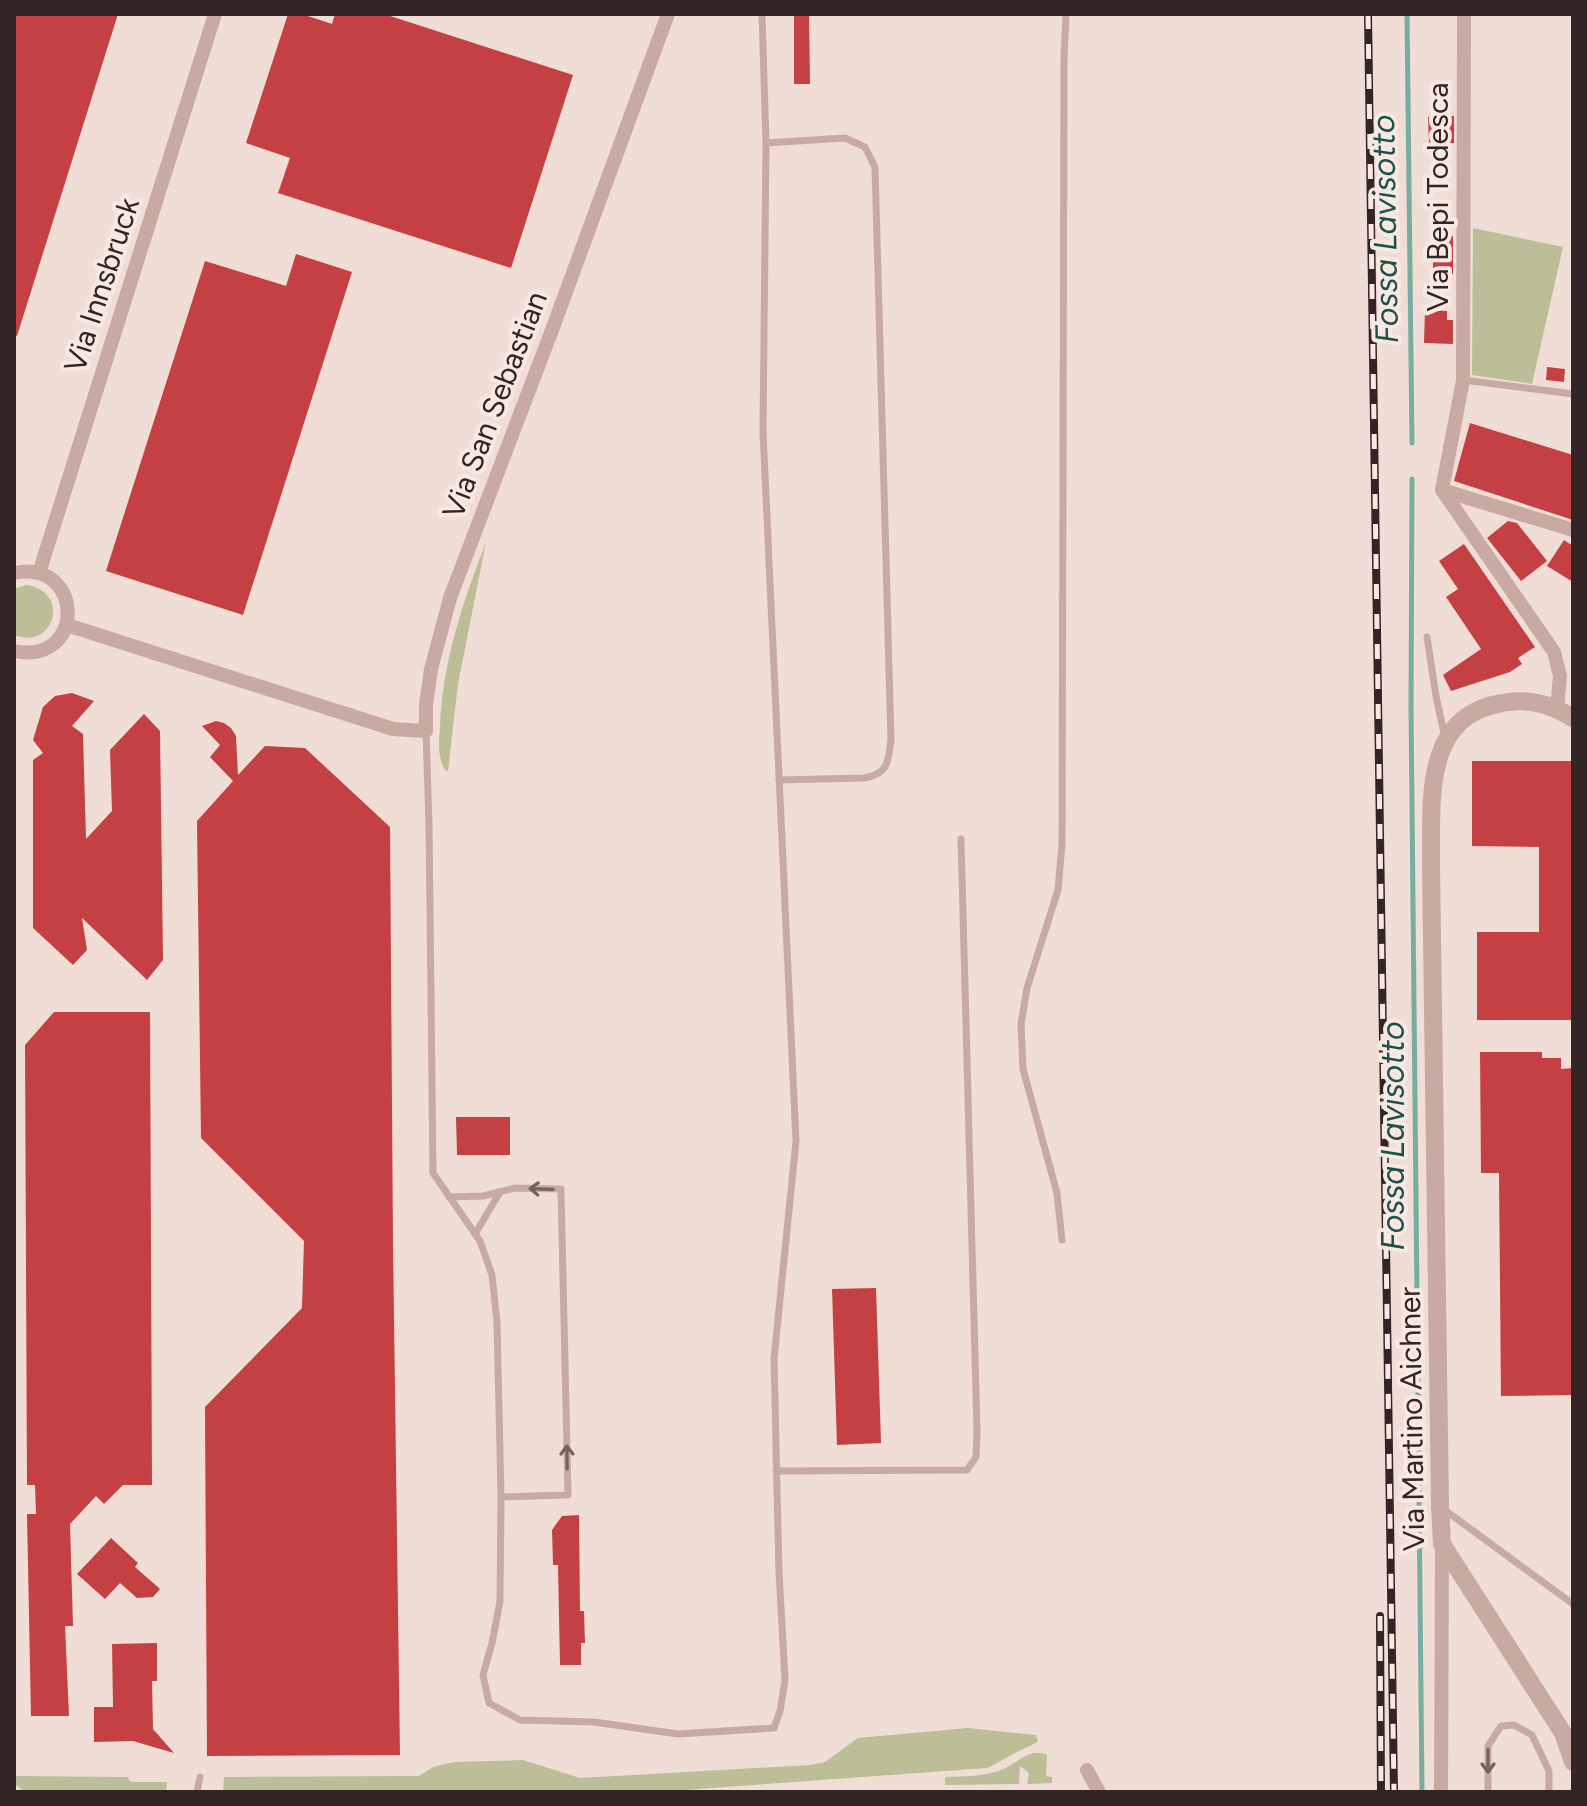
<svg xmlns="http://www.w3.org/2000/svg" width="1587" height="1806" font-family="Figtree,sans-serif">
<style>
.green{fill:#bcbe97}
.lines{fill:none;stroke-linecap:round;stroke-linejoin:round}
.stream{stroke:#76ada0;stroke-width:5}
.building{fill:#c54043}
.service{stroke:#c8aaa3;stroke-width:7}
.minor{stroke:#c8aaa3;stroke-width:14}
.tertiary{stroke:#c8aaa3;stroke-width:18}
.rail-casing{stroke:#332525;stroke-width:8}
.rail{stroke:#f8e8e2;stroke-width:5;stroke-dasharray:15;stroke-linecap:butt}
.oneway{stroke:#76615e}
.labels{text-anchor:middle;stroke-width:8;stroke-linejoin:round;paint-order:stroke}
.street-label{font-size:30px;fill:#332525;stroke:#f8e8e2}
.water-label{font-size:32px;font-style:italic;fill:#1b5348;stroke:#f8e8e2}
</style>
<rect width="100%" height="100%" fill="#f0ddd6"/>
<g class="green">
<polygon points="1473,228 1563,247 1532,384 1472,375"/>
<path d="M486,542L458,684L448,771L445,770C437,755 439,744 440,728C442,663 463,602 486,542Z"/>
<path d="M26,585C71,591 55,651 14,635V589Z"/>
<path d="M968,1728L1036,1735L1038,1741C1032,1746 1026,1747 1019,1751C1008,1756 999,1763 987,1768L656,1792H223L224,1777L419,1776L433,1767L454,1762L523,1760L580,1778L810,1765L825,1762L858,1738Z"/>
<path d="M1033,1753H1042L1047,1755L1046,1776L1052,1777V1783L1027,1784L1029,1773L1020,1766L1019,1784L945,1785V1777C962,1776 982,1777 998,1771C1011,1767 1020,1757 1033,1753Z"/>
<polygon points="14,1776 128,1777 130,1781 134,1782 167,1782 166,1792 24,1792 14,1783"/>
</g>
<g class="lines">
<g class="stream">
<polyline points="1407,14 1412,443"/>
<polyline points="1412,479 1411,708 1422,1792"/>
</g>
</g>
<g class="building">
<polygon points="14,14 118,14 17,336 14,335"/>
<polygon points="288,14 302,14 332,24 335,14 384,14 573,75 511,268 278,193 290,158 246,143"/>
<polygon points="794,14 809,14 810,84 794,84"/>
<polygon points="1454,116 1454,143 1429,143 1428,117"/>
<polygon points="1433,236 1453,236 1453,274 1433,273"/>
<polygon points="296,254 352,272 243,615 106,571 205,261 286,286"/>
<polygon points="1425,310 1447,311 1447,320 1453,320 1453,344 1424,343"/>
<polygon points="1547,367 1565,369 1564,382 1546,380"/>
<polygon points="1470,423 1573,455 1573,520 1454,481"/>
<polygon points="1508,521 1517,523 1547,561 1521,581 1487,538"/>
<polygon points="1564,540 1573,546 1573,582 1547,566"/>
<polygon points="1464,544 1535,647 1518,658 1522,664 1510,672 1451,691 1443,675 1481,649 1446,597 1458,589 1439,561"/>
<polygon points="72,693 94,701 72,726 83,734 86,839 112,811 110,750 144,714 160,731 163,960 147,980 82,918 87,950 73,965 33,928 33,760 43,753 33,740 43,707 55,696"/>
<polygon points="216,721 224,723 231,728 236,736 238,775 265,746 305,748 390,827 393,1245 400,1755 207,1756 205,1407 302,1308 304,1241 201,1138 197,821 233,781 210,757 220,745 202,726"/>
<polygon points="1472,761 1573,761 1573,1020 1477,1020 1477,932 1539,932 1539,847 1472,846"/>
<polygon points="54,1012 150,1012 152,1485 123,1485 104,1504 96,1496 70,1524 73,1626 65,1626 69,1716 31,1716 27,1514 36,1514 35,1485 27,1485 25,1045"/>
<polygon points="1480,1052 1542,1052 1542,1058 1561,1058 1561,1069 1573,1068 1573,1395 1501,1396 1499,1173 1481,1173"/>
<polygon points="456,1117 510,1117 510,1155 457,1155"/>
<polygon points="876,1288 881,1443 837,1445 832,1289"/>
<polygon points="579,1515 580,1611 584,1611 585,1643 581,1643 581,1665 560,1665 558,1565 553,1565 552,1530 562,1516"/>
<polygon points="111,1538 138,1563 135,1567 160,1589 153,1597 137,1598 120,1583 105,1599 77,1574"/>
<polygon points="157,1643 157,1681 152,1681 153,1729 174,1753 133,1741 94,1742 94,1707 113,1707 112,1644"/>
</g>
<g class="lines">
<g class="service">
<path d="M766,143L845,138L865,147L875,167L891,740C888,761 889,774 864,778L779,780"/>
<polyline points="1463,380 1573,394"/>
<polyline points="1427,637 1436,696 1445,738"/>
<polyline points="426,731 429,825 433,1173 480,1241 492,1275 497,1322 501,1497 500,1601 492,1643 483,1675 489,1703 520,1720 594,1722 678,1734 774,1728 780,1711 785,1680 779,1572 774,1359 796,1141 763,432 766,143 762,14"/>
<polyline points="449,1197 483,1196 515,1188 561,1189 568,1495 501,1497"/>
<polyline points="475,1234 500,1192"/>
<polyline points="1062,1240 1057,1193 1023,1069 1021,1024 1027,988 1058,890 1062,844 1064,59 1066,14"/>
<polyline points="776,1471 967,1470 976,1457 977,1431 961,839"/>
<polyline points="1442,1508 1573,1604"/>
<polyline points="197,1792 200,1777"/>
<polyline points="1488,1792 1488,1746 1501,1726 1514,1725 1532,1735 1549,1771 1549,1792"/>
</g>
<g class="minor">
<polyline points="1464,14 1463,380 1442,490 1554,652 1560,676 1557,708"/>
<polyline points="1442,490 1573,530"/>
<path d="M14,573C84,558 87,666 14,651"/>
<polyline points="39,573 215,14"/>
<polyline points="67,625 393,729 426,731 426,705 431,669 450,598 552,330 668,14"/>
<polyline points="1087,1770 1099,1792"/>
<polyline points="1441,1792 1442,1544"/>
</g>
<path class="tertiary" d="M1573,718C1550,704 1529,698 1502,703C1421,716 1432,805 1431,867L1440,1507L1442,1544L1563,1733L1573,1762"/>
<defs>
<g id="rail">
<polyline points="1368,14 1394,1792"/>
<polyline points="1380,1616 1381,1792"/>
</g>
</defs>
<use href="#rail" class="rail-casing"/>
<use href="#rail" class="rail"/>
</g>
<defs><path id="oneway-shaft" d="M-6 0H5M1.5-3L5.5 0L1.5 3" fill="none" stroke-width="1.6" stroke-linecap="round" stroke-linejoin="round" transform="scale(2)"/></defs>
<g class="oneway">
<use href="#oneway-shaft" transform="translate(541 1189) rotate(-178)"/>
<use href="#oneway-shaft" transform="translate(567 1457) rotate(-91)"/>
<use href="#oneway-shaft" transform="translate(1488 1761) rotate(90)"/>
</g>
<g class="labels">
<g class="street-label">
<text transform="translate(1438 197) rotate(-90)" y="10">Via Bepi Todesca</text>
<text transform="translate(102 285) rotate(-72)" y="10">Via Innsbruck</text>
<text transform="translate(495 405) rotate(-69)" y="10">Via San Sebastian</text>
<text transform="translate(1412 1419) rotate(-91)" y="10">Via Martino Aichner</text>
</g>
<g class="water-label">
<text transform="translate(1385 229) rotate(-91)" y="11">Fossa Lavisotto</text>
<text transform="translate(1393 1136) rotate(-90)" y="11">Fossa Lavisotto</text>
</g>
</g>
<rect width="1587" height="1806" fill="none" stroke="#332525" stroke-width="32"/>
</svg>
